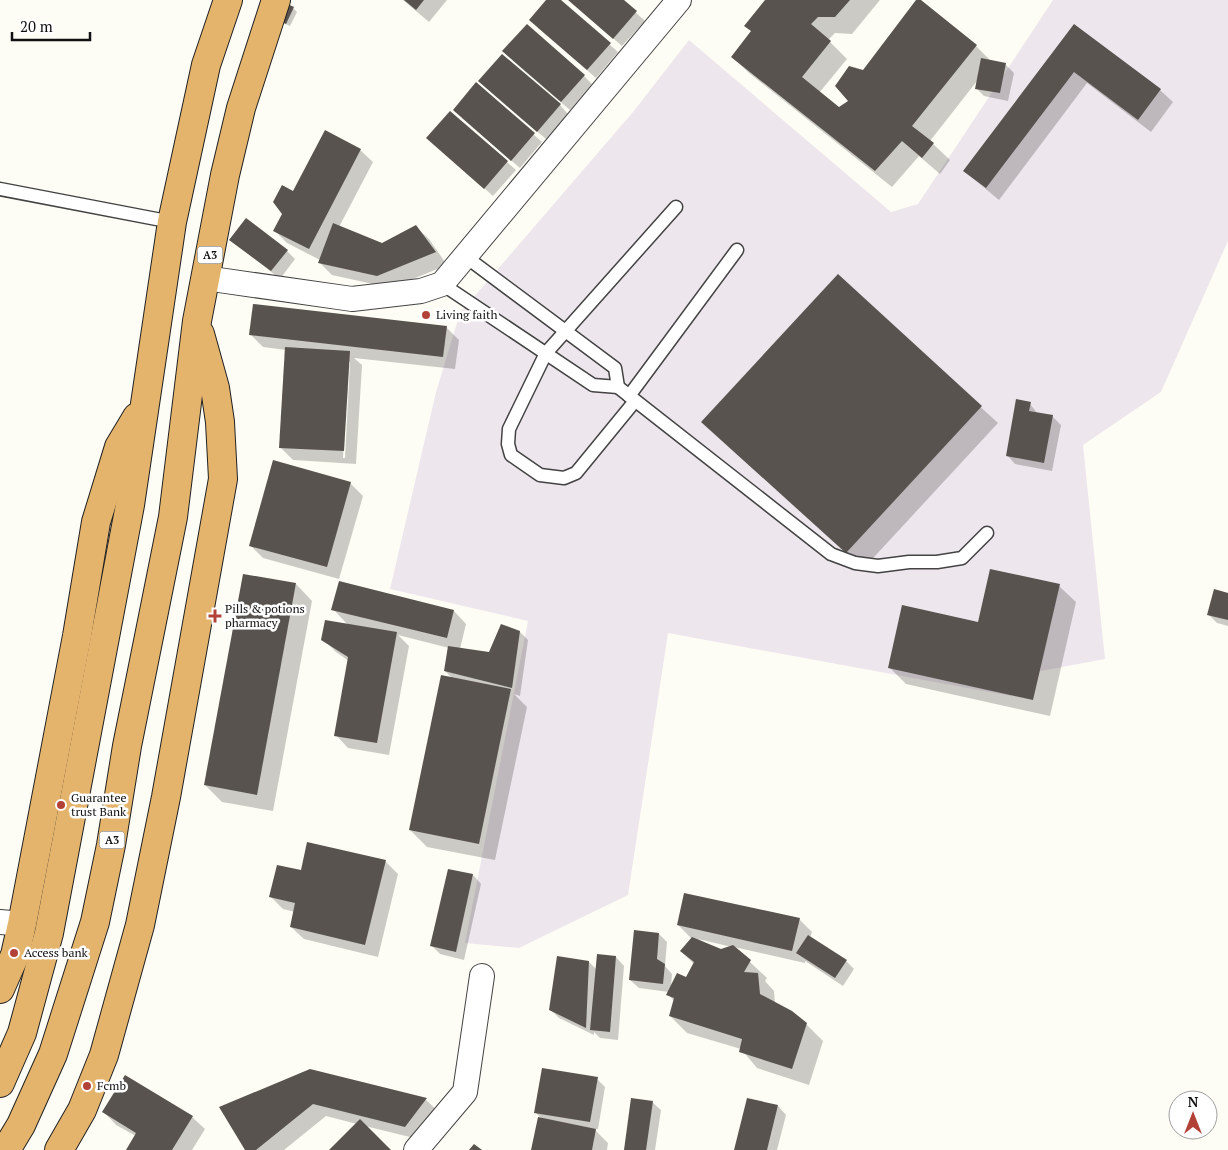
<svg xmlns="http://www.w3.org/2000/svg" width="1228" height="1150" font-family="'PT Serif',serif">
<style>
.industrial{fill:#eee6ed}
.shadow{fill:#0003;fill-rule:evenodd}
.building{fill:#58534e}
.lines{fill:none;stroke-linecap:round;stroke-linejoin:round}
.lane-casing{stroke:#434343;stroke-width:15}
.street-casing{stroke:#434343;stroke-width:26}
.highway-casing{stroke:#212121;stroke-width:30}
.lane{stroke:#fff;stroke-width:12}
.street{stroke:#fff;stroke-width:24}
.highway{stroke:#e4b46d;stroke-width:28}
.poi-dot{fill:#b24237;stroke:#fff;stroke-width:2}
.labels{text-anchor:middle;stroke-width:5;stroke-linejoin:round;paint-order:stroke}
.shield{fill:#fff;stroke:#585858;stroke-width:1}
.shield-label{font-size:11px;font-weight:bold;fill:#101010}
.poi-label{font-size:12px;fill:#101010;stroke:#fff;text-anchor:start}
</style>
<rect width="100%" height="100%" fill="#fefdf5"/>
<polygon class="industrial" points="1053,0 1228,0 1228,241 1161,392 1083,445 1105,659 1030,673 1011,696 668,633 628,895 519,948 465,943 528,621 390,589 436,392 460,313 633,112 689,40 891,212 918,204"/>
<g class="shadow">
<polygon points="403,0 447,0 429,22"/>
<polygon points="547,0 559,0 618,52 596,78 538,28"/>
<polygon points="569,0 622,0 645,21 622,46"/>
<polygon points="767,0 880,0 852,34 835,33 828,40 847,59 819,93 839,109 850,102 864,72 918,0 976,46 992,62 1005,64 1014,73 1008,101 984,96 976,88 977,81 930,141 950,160 940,174 919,156 892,187 749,73 732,57 752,32"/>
<polygon points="293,8 297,12 290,26 281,22"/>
<polygon points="1074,25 1160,90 1173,102 1151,132 1087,83 999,200 964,171"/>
<polygon points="512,60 584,76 592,84 570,110"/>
<polygon points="477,84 542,142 520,168 462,118"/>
<polygon points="488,89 560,105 568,114 546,139"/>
<polygon points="450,113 516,170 493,196 436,146"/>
<polygon points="360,150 373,162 339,227 382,244 416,227 429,239 447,265 391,288 332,275 320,263 320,260 287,243 275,231 294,193"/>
<polygon points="231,240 287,251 295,259 280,279"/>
<polygon points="838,276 998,423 863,569 720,438"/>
<path d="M446,327L459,340L455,369L354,358L362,365L356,464L293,460L280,447L286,350L263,347L251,335ZM348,362H350L345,458H343Z"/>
<polygon points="1030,404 1038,414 1052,416 1061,425 1052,471 1015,464 1007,455"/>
<polygon points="350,483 363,496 339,579 263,558 250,545"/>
<polygon points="296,584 312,601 273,811 222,802 205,785"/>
<polygon points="1059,586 1076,602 1050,716 906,684 889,667"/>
<polygon points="1228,594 1228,626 1217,623 1209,615"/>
<polygon points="333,609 454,611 466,624 460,649 490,653 520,632 528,640 520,696 514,694 527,707 495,860 427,847 410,830 453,679 445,671 449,648 398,635 409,646 389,755 348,748 336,735 349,661 336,652 323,639 348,625"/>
<polygon points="385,861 398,874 378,957 304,939 291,927 295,912 283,909 271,897 302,871"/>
<polygon points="449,870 473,875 481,884 464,960 440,954 432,946"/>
<path d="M799,919L812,932L810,938L846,961L854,969L843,986L805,961V963L734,947L767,978L765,981L774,991L775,1004L806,1024L823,1041L809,1085L757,1068L741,1049L687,1033L670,1016L674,1001L668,994L669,992L639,988L630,980L659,934L667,942L665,966L672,974L671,987L687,978L694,964L681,951L692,939L678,925ZM698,939L732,947L721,951Z"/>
<polygon points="616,957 624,966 618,1040 600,1038 594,1032 594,1035 559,1018 551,1010 589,962 597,970"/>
<polygon points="310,1070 426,1100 439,1112 418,1139 365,1126 390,1150 331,1150 357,1124 326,1116 284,1150 247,1150"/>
<polygon points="597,1079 605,1087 598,1129 594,1129 608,1143 607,1150 533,1150 543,1120 535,1112"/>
<polygon points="652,1102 661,1110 655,1150 625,1150"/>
<polygon points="778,1106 786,1115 777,1150 736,1150"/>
<polygon points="104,1112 192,1117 205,1129 192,1150 128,1150 136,1136 116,1125"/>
</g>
<g class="building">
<polygon points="404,0 424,0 416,10"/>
<polygon points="546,0 561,0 611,43 587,70 529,20"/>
<polygon points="568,0 624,0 637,11 613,39"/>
<polygon points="765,0 850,0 835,17 818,17 811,24 831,41 802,77 839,107 848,101 835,86 849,66 863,70 916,0 921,0 977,45 912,126 934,143 922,158 902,141 875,171 731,57 751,31 744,26"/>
<polygon points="283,2 294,7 286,24 276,19"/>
<polygon points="527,24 585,75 561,102 502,51"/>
<polygon points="1074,24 1161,89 1138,120 1074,72 986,188 963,171"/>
<polygon points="502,54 561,104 537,132 478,81"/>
<polygon points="981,58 1006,63 1000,93 975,89"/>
<polygon points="476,82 535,133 511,161 453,110"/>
<polygon points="450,111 508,161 484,189 426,138"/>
<polygon points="325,130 361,149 309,249 273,231 282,214 273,202 282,185 293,191"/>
<polygon points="246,218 288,250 271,271 229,240"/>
<polygon points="333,223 382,243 416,225 436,252 377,276 318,263"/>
<polygon points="838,274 982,406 846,553 701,422"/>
<polygon points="253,304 447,326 443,357 249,335"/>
<polygon points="285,347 350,351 344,451 279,448"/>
<polygon points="1016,399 1031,402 1029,411 1053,415 1044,463 1006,456"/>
<polygon points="273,460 351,482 327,567 249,546"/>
<polygon points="990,569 1060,584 1033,700 888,668 902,605 978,622"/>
<polygon points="243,574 296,583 257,795 204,785"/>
<polygon points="339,581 454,610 447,638 331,610"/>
<polygon points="1214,589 1228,593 1228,620 1207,615"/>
<polygon points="325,620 397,632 377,743 334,736 348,657 321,640"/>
<polygon points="501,624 520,631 512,688 444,671 448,646 489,652"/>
<polygon points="441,675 511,689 479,844 409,830"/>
<polygon points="307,842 386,860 365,945 290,927 295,903 269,897 277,865 301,870"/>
<polygon points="448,869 473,874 456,952 430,946"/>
<polygon points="684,893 800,918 792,951 677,925"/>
<polygon points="634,930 659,933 657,959 665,964 663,984 629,980"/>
<polygon points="808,935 847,960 835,978 796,953"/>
<polygon points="692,937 721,949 733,945 751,960 744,972 758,973 760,994 792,1011 807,1023 792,1069 739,1052 742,1039 669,1016 674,998 666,995 677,973 686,977 694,962 680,951"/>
<polygon points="597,954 616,956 610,1032 590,1030"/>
<polygon points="557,956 589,961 586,1028 549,1010"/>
<polygon points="542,1068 598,1077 590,1122 534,1113"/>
<polygon points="310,1069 427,1098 405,1127 313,1104 256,1150 245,1150 219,1107"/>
<polygon points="125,1075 193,1116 172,1150 126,1150 136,1133 102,1112"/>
<polygon points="631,1098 653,1101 646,1150 624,1150"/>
<polygon points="747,1098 778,1105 767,1150 734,1150"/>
<polygon points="538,1117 596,1129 592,1150 531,1150"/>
<polygon points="360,1119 391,1150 329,1150"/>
<polygon points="474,1144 482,1150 469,1150"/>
</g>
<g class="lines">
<defs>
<g id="lane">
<polyline points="0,189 172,222"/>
<polyline points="442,284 593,385 618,387 615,368 466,257"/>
<polyline points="618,387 831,554 855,563 878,566 909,562 937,562 962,558 987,533"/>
<polyline points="629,396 737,250"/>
<polyline points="635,401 576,473 564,478 540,475 511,455 508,444 509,429 546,353 676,207"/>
</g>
<g id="street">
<polyline points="205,278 352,299 421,291 442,284 679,0"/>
<polyline points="0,922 22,924"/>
<polyline points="416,1150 465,1092 482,976"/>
</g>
<g id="highway">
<polyline points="0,989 15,955 22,924 77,636 96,522 119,447 137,417"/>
<polyline points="0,1083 22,1033 49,933 130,505 172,222 206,65 228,0"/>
<polyline points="6,1150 21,1125 53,1054 95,922 111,845 127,746 173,517 197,321 225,175 241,108 276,0"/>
<polyline points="59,1150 82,1110 104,1055 140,925 166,797 223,479 220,422 215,388 200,334"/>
</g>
</defs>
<use href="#lane" class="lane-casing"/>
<use href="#street" class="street-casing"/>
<use href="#highway" class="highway-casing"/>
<use href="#lane" class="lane"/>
<use href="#street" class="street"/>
<use href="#highway" class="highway"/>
</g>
<g class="poi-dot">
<circle cx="426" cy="315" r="5"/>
<path d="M212.5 608.5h5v5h5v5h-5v5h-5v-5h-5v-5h5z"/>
<circle cx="61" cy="805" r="5"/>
<circle cx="14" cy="953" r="5"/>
<circle cx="87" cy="1086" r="5"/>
</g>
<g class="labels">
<g class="shield">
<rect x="197.5" y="246.5" width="25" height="17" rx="4"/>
<rect x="99.5" y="831.5" width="25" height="17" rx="4"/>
</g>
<g class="shield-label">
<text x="210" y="259">A3</text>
<text x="112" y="844">A3</text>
</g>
<g class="poi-label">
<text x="436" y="319">Living faith</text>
<text x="225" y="613">Pills &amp; potions<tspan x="225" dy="14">pharmacy</tspan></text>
<text x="71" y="802">Guarantee<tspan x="71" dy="14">trust Bank</tspan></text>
<text x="24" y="957">Access bank</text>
<text x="97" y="1090">Fcmb</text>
</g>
</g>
<g transform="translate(1193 1115)"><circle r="24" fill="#ffffff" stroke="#9f9f9f"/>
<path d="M0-4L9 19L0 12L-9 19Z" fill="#b24237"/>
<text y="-8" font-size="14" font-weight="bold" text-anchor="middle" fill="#101010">N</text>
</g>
<path d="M12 32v8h78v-8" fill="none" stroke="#101010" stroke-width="2.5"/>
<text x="20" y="32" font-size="15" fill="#101010" stroke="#ffffff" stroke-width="4" paint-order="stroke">20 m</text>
</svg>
